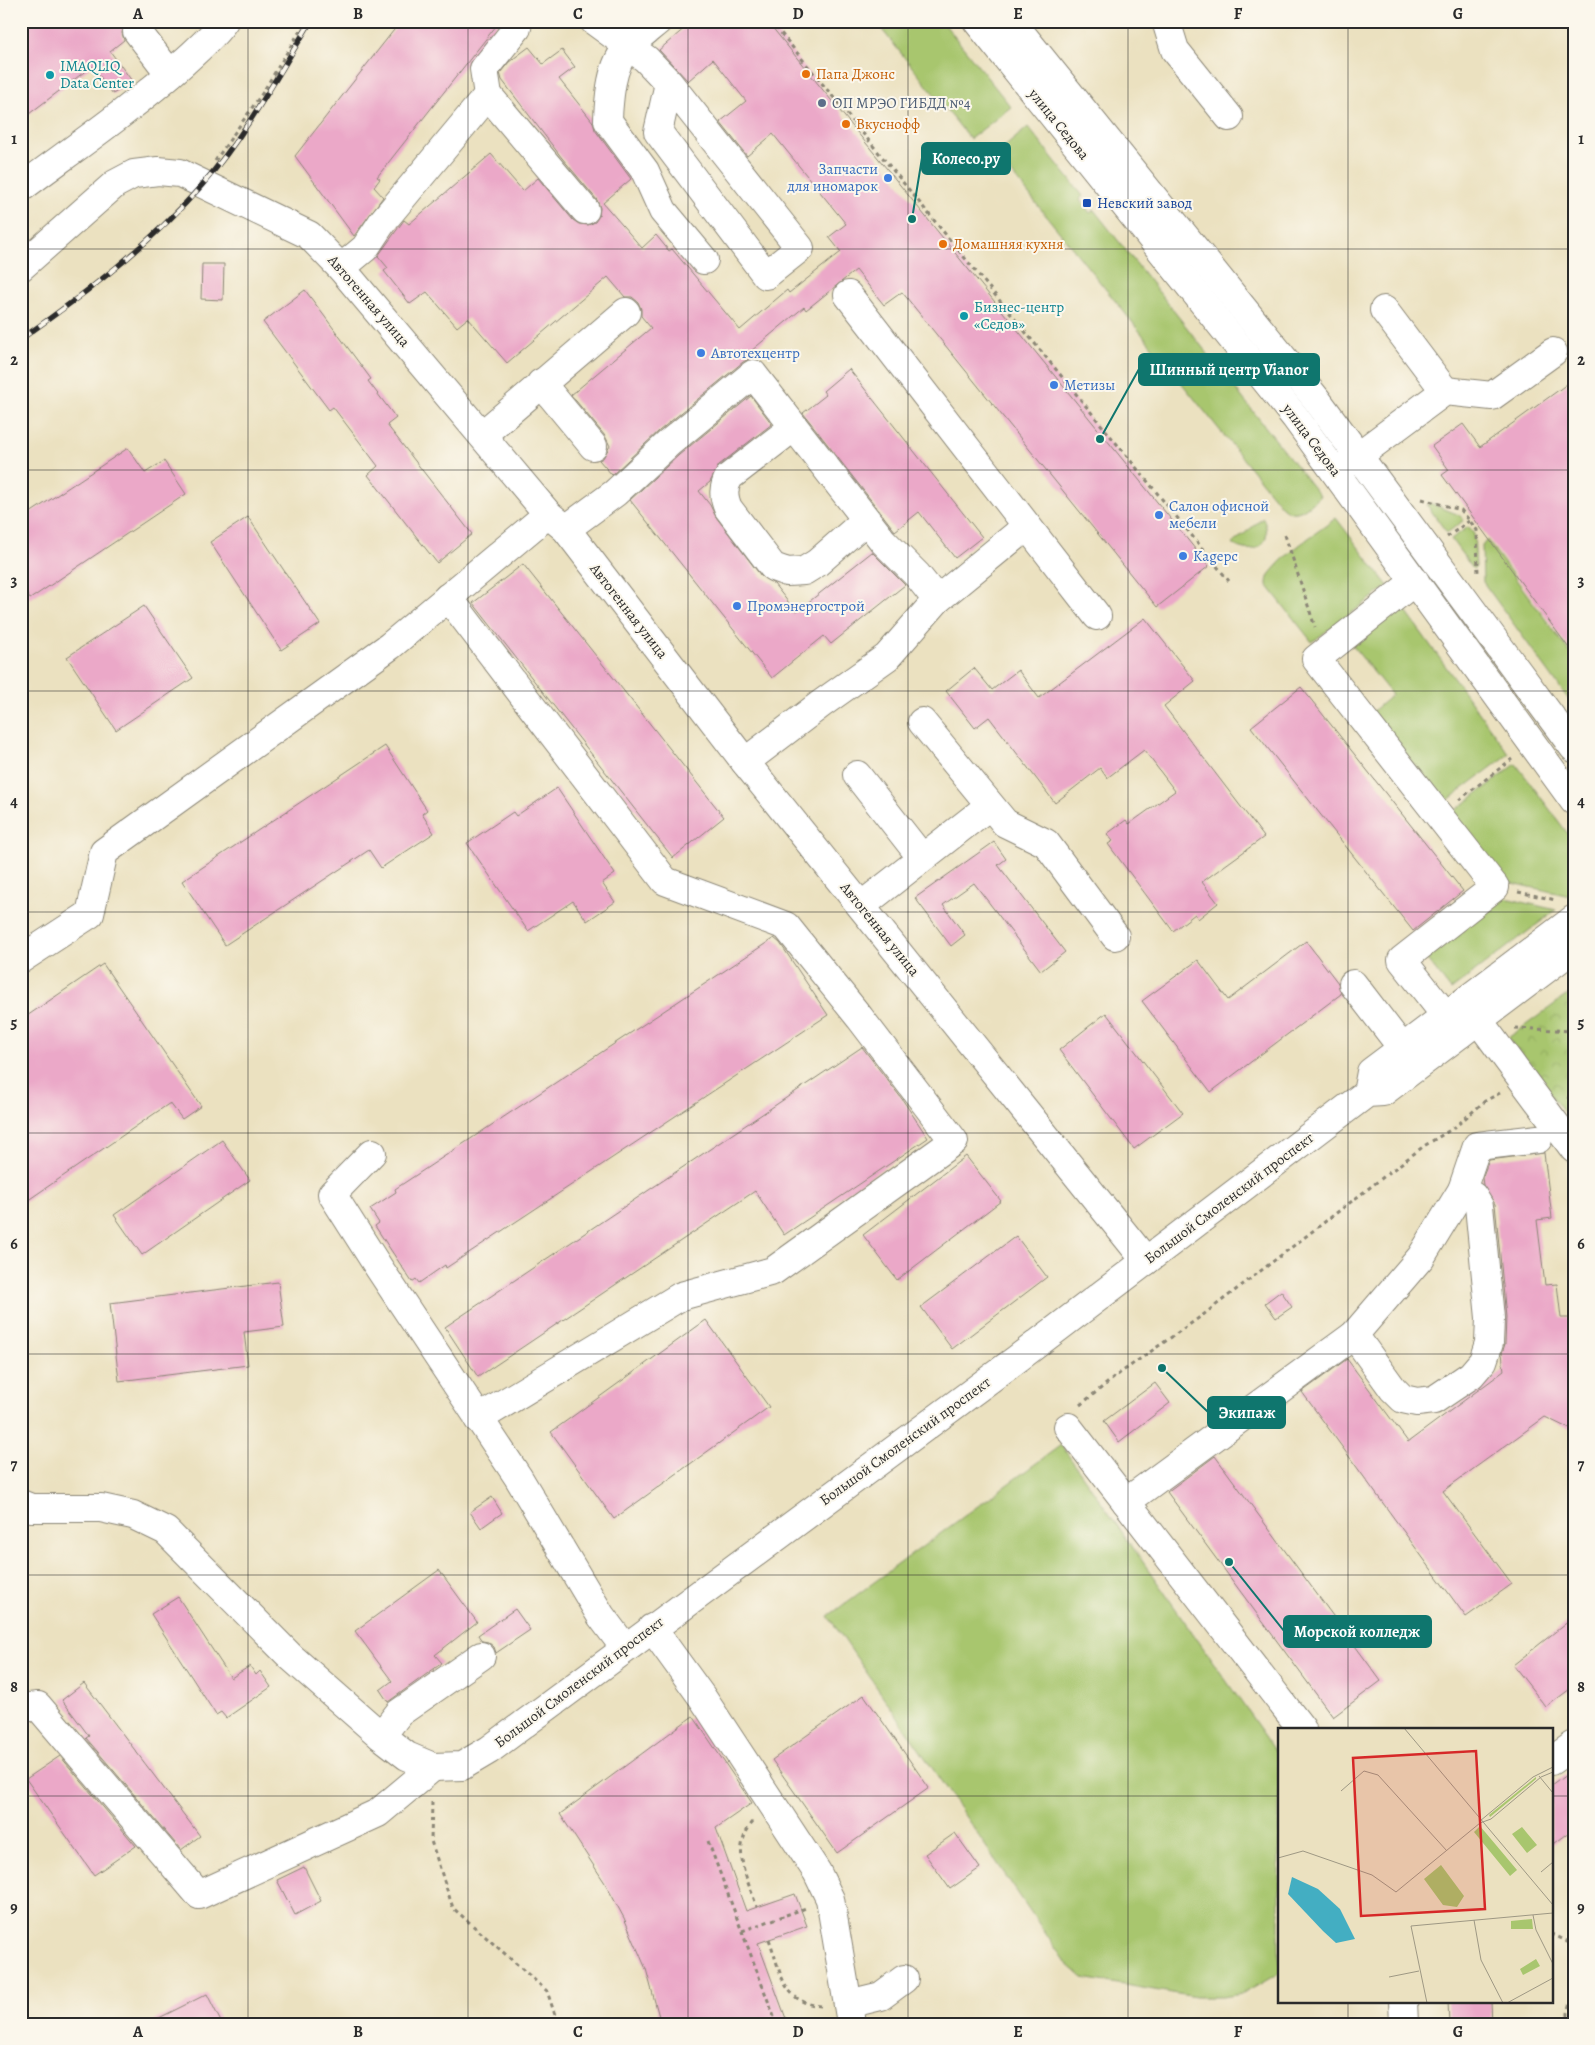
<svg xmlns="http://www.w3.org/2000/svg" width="1595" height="2045" font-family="Alegreya,serif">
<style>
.grass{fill:#a8c66e;stroke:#6a784c}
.park{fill:url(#park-crowns);stroke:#6a784c}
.building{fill:#eba8c8}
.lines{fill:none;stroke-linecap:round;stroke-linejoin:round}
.minor-casing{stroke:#8b8676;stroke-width:30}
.major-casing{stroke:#8b8676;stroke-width:30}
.path{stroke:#8b8676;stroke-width:3;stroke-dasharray:4 4;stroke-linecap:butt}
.minor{stroke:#fff;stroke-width:28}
.major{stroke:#fff;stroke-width:28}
.rail-casing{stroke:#2b2b2b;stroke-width:5.5}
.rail{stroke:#fbf7ec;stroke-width:4;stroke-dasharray:11;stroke-linecap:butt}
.path-bridge{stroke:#8b8676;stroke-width:3;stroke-dasharray:4 4;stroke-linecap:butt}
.grid{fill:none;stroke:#2b2b2b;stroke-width:1;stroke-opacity:0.55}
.food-dot{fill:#e8710a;stroke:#fbf7ec;stroke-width:2}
.culture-dot{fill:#0f9aa8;stroke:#fbf7ec;stroke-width:2}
.service-dot{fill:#5c6f8a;stroke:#fbf7ec;stroke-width:2}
.shop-dot{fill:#3f7fe0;stroke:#fbf7ec;stroke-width:2}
.transit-dot{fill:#1a4fb4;stroke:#fbf7ec;stroke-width:2}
.labels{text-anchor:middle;stroke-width:4;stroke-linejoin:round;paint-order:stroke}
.culture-label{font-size:15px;fill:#0d838f;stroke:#fbf7ec;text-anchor:start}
.food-label{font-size:15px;fill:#c56008;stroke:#fbf7ec;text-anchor:start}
.service-label{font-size:15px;fill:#4e5e75;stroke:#fbf7ec;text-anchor:start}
.street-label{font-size:15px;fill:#2b2b2b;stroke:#fbf7ec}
.shop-label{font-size:15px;fill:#366cbe;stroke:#fbf7ec;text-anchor:start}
.transit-label{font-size:15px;fill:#164399;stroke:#fbf7ec;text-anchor:start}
.inset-road{fill:none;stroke:#9e9884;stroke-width:1}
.view{fill:#d62828;fill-opacity:0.15;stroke:#d62828;stroke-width:2.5}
.inset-edge{fill:none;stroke:#2b2b2b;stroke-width:2.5}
.leader{fill:none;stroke:#0f766e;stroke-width:2}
.callout-dot{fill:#0f766e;stroke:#fbf7ec;stroke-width:2}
.callout{fill:#0f766e;stroke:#0f766e;stroke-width:2}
.callout-label{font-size:16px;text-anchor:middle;font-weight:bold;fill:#fff}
.neatline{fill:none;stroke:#2b2b2b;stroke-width:2}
.grid-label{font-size:16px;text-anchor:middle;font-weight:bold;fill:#2b2b2b}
</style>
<defs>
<pattern id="park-crowns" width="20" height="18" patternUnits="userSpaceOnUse" patternTransform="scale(1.25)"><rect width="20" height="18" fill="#a8c66e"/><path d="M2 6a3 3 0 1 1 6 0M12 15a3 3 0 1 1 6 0" fill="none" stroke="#91aa5f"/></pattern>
</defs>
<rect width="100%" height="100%" fill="#fbf7ec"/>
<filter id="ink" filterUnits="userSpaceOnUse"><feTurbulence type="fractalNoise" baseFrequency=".02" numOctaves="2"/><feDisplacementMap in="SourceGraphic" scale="10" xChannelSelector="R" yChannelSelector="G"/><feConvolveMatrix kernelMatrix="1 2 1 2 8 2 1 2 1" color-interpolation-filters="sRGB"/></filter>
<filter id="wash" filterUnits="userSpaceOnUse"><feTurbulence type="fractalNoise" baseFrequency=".0096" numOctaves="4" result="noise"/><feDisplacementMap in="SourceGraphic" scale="20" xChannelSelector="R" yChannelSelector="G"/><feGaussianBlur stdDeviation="1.12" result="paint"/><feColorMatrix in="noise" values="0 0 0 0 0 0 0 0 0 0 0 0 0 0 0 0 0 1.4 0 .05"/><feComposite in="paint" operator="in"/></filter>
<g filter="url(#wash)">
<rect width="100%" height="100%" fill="#ebe1c0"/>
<g class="grass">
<polygon points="875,21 942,21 1011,107 970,139"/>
<path d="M1028,127L1083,196L1080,199L1090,213L1094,210L1320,496C1308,506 1297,520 1282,507L1001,160L999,153L1001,150Z"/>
<polygon points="1430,503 1459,515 1464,520 1447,533 1427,505"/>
<path d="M1263,518C1275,544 1254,558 1232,544Z"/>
<path d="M1336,518L1388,586L1312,642L1267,585C1267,580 1268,575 1272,571C1289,550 1315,534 1336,518Z"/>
<polygon points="1468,527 1474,534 1476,567 1473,569 1451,539"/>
<polygon points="1487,540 1574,658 1574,707 1483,582 1482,546"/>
<polygon points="1402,606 1509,754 1444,803 1372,712 1392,695 1352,645"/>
<polygon points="1516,764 1574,842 1574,892 1570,896 1508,882 1452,813"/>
<polygon points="1493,895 1556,910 1451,990 1425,957"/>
<polygon points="1061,1445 1279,1756 1279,1973 1243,1994 1222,1997 1196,1997 1083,1978 1065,1962 828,1616"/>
</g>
<polygon class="park" points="1574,990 1574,1126 1508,1038"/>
<g id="blocks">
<g class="building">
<polygon points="21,21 125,21 122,33 124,40 110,51 132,81 113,94 92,66 21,120"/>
<polygon points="401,21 500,21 377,177 380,179 374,187 383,197 354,236 295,156"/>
<polygon points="693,21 767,21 1209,566 1157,607 902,292 884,305 856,270 806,310 804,307 745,356 749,359 743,362 659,431 612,475 599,460 603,458 610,446 605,436 571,395 651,328 641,316 641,309 638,302 632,297 625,297 608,277 507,363 468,318 457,327 427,292 410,304 384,271 388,268 378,256 404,220 409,224 491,154 523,191 538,178 573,220 579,224 588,225 595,222 599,216 600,208 597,200 562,158 502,80 500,73 509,62 529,47 543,64 562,50 575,67 559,79 593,122 595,130 631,179 603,203 642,248 656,235 669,251 672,249 740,330 787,290 789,293 841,252 829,237 846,224 773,134 747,156 720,122 746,101 713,59 688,81 659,50"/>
<polygon points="202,264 224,264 223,300 201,299"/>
<polygon points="305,290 371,379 368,381 396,418 387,425 472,534 437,563 368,475 378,466 333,407 329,410 263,322"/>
<polygon points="849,369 982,537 955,558 919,512 895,531 803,413 826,395 823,391"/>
<polygon points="1574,379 1574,655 1442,475 1449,470 1432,446 1463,424 1480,447"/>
<polygon points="751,396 772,424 719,465 710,482 699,491 710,505 716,517 761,576 774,584 796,612 872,552 905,585 831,644 824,636 772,678 630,500 679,455"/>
<polygon points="128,448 145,473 164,461 186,494 30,599 21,586 21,519"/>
<polygon points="248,517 320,624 281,650 210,542"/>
<polygon points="523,564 724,817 673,858 473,603"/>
<polygon points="144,606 193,678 116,730 67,657"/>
<polygon points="1145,618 1195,681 1164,706 1264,837 1202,882 1218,903 1198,919 1195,914 1173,931 1108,844 1113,841 1107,834 1126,820 1129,824 1175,791 1144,750 1107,778 1100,768 1055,803 989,717 975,728 946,691 974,668 992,690 1018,670 1039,698"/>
<polygon points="1301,687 1463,891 1413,931 1251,727"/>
<polygon points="385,746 427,810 422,814 434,833 381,868 369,850 225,945 182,881"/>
<polygon points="557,788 615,874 602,883 615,902 587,921 573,901 528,931 467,843 513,812 516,816"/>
<polygon points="994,842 1006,859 998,865 1065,952 1041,971 974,883 943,905 965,935 951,946 915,898"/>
<polygon points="774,938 780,943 828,1015 446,1268 445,1265 419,1283 416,1279 412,1282 375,1226 379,1223 370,1209 396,1192 395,1189"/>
<polygon points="1306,941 1338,983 1341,994 1211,1092 1142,1001 1198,960 1228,1000"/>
<polygon points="103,964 201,1106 182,1119 170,1103 21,1205 21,1020"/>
<polygon points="1106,1013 1183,1113 1134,1149 1059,1050"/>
<polygon points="862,1047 902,1099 928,1138 784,1235 755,1191 478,1377 445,1327"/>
<polygon points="222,1140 250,1180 142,1255 114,1215"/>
<polygon points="1544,1153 1552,1218 1537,1220 1545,1285 1557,1284 1561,1318 1574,1318 1574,1431 1545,1417 1443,1491 1512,1584 1466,1617 1302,1392 1347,1359 1408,1442 1504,1371 1502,1353 1505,1344 1506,1317 1495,1204 1483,1185 1482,1178 1489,1160"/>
<polygon points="966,1156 1001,1201 897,1280 863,1235"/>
<polygon points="1016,1236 1047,1277 952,1349 921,1307"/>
<polygon points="278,1282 284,1327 244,1332 248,1365 119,1381 110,1303"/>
<polygon points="1281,1291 1292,1307 1276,1318 1265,1303"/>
<polygon points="706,1320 769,1407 614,1519 551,1432"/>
<polygon points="1155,1383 1170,1403 1119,1442 1104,1421"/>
<polygon points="1215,1456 1381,1681 1333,1717 1167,1492"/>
<polygon points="492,1497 502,1513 481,1528 470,1512"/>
<polygon points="439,1570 477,1622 435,1655 442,1663 388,1702 380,1690 392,1681 355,1631"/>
<polygon points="178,1597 231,1678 250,1666 256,1675 260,1671 271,1687 226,1718 221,1712 216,1715 151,1614"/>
<polygon points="515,1609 530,1630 496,1653 494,1647 488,1642 482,1641 478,1635"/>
<polygon points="1574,1617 1574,1686 1546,1707 1513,1665"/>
<polygon points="84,1683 200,1836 181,1850 86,1738 89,1736 62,1700"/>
<polygon points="864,1695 929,1788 837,1853 772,1760"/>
<polygon points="693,1716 752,1803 716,1828 746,1911 795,1894 807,1926 758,1943 788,2024 661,2024 646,1969 624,1918 605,1883 560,1814"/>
<polygon points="60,1756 136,1846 94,1875 26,1779"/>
<polygon points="1574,1769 1574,1829 1551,1846 1551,1786"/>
<polygon points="955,1833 980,1868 950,1889 925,1854"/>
<polygon points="304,1867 321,1901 295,1915 277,1880"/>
<polygon points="207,1994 222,2024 147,2024"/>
<polygon points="1448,2001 1491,2001 1492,2024 1449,2024"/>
</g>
</g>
</g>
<g filter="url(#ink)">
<use href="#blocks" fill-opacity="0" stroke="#8b8676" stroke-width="1"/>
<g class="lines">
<defs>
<g id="minor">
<polyline points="594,21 646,59 669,83 800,248 766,275 658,132 669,83"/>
<path d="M658,21C628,46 615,52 610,94C609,103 608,112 608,121L645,171L663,211L704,260"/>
<polyline points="1166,21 1175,50 1229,117"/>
<polyline points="137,31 170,74"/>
<polyline points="488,95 484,69 517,28 518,21"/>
<path d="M21,188C76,147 133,108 184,62C198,49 213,37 224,21"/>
<polyline points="21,267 115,184 134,174 158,171 180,173 309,235 341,268 548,514 566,529 745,762 1146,1261"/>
<polyline points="341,268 365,248 383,221 488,95 585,210"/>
<polyline points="848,295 1097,616"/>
<polyline points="1384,310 1445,391"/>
<polyline points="541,383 593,446"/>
<path d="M794,427L729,477C723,488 723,496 728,508L773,567L787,572L804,571L817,563L866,520"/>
<polyline points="482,435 626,312"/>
<polyline points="1339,470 1445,391 1492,396 1553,352"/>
<polyline points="566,529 615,493 669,443 753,374 883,541 917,575 937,600"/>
<polyline points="1415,581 1316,659 1495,887 1402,960 1460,1034"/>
<polyline points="448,597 665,881 786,926 860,1018 954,1141 773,1271 681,1296 478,1419"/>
<polyline points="922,722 1005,823 1046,843 1115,936"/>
<polyline points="745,762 821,704 887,657 937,600 1027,526"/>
<polyline points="857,775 922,858"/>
<polyline points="861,906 989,806"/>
<polyline points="21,959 90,914 104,852 390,646 548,514"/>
<polyline points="1353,984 1413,1062"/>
<polyline points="1467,1005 1574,1149"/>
<polyline points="1367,1093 1371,1072 1574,919"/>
<polyline points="372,1153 332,1194 379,1268 518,1477 601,1616 625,1648"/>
<polyline points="1354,1335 1393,1389 1403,1399 1417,1402 1434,1400 1471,1375 1483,1361 1489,1343 1490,1318 1479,1206 1473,1196 1462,1190"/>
<polyline points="1068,1427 1302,1729"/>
<polyline points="1126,1502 1354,1335 1421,1257 1462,1190 1477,1146 1538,1139"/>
<polyline points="21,1504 31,1508 101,1508 133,1515 166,1531 291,1657 381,1736 407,1756 433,1767 462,1766 489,1750 1017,1359 1367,1093 1383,1092 1574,948"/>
<polyline points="652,1628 702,1697 817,1872 830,1899 850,2017"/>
<polyline points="21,1708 38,1706 199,1895 378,1813 433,1767"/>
<polyline points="381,1736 399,1713 481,1656"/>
<polyline points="1551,1761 1574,1745"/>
<polyline points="1403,2001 1404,2024"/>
<polyline points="848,2004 881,1996 904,1979"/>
</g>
<g id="major">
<polyline points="977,21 1295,417 1574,801"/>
<polyline points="1011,21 1317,400 1574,748"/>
</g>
</defs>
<use href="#minor" class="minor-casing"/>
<use href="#major" class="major-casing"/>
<g class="path">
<polyline points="771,21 1229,581"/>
<polyline points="215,161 263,92 306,21"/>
<polyline points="1422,499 1461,510 1477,530 1478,574"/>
<polyline points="1285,535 1315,627"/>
<polyline points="1447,537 1469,521"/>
<polyline points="1459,800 1512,759"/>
<polyline points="1518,892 1556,900"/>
<polyline points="1515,1028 1574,1031"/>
<polyline points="1568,1099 1574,1086"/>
<polyline points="1080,1405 1120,1373 1203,1315 1424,1146 1455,1127 1485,1101 1500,1093"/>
<polyline points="432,1802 431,1841 453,1908 547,1991 558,2024"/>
<path d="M753,1822C730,1849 747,1878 757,1907"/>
<polyline points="708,1841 776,2022"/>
<polyline points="786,1915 806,1908"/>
<polyline points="1551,1934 1574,1944"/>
<path d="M769,1939C781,1972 782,2004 823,2006"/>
<polyline points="1568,2024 1568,2013 1574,1991"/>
</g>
<use href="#minor" class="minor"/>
<use href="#major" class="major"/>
<defs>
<path id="rail" d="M21,339C86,293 150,245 202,185C245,135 277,77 311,21"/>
</defs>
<use href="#rail" class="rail-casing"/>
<use href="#rail" class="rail"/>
<polyline class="path-bridge" points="742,1931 786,1915"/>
</g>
</g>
<path class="grid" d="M248,21V2024M468,21V2024M688,21V2024M908,21V2024M1128,21V2024M1348,21V1729M21,249H1574M21,470H1574M21,691H1574M21,912H1574M21,1133H1574M21,1354H1574M21,1575H1574M21,1796H1279M1551,1796H1574M1348,2001V2024"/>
<g class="food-dot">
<circle cx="806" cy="74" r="5"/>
<circle cx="846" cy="124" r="5"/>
<circle cx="943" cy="244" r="5"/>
</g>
<g class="culture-dot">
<circle cx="50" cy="75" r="5"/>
<circle cx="964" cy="316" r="5"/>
</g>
<circle class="service-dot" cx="822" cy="103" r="5"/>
<g class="shop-dot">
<circle cx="888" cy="178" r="5"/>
<circle cx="701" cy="353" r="5"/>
<circle cx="1054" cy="385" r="5"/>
<circle cx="1159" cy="515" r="5"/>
<circle cx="1183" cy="556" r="5"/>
<circle cx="737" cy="606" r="5"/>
</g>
<rect class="transit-dot" x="1082" y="198" width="10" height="10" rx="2.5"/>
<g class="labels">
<g class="culture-label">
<text x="60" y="71">IMAQLIQ<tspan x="60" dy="17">Data Center</tspan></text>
<text x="974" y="312">Бизнес-центр<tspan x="974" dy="17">«Седов»</tspan></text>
</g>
<g class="food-label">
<text x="816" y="79">Папа Джонс</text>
<text x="856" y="129">Вкуснофф</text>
<text x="953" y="249">Домашняя кухня</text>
</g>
<g class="service-label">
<text x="832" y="108">ОП МРЭО ГИБДД №4</text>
</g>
<g class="street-label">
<text transform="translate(1059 124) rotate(51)" y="5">улица Седова</text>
<text transform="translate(369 301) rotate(49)" y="5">Автогенная улица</text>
<text transform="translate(1312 440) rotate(53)" y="5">улица Седова</text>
<text transform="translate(629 611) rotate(52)" y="5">Автогенная улица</text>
<text transform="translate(880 929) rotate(51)" y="5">Автогенная улица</text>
<text transform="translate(1229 1198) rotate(-37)" y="5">Большой Смоленский проспект</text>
<text transform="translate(905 1441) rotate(-36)" y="5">Большой Смоленский проспект</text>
<text transform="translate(579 1682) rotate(-37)" y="5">Большой Смоленский проспект</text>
</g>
<g class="shop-label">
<text x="878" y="174" text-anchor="end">Запчасти<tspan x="878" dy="17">для иномарок</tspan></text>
<text x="711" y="358">Автотехцентр</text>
<text x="1064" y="390">Метизы</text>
<text x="1169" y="511">Салон офисной<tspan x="1169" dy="17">мебели</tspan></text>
<text x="1193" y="561">Kagepc</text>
<text x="747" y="611">Промэнергострой</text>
</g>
<g class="transit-label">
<text x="1097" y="208">Невский завод</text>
</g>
</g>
<g transform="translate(1278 1728)">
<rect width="275" height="275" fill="#ebe1c0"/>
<path d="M163,137L186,168L179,179L165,177L146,151ZM258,231L262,238L245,247L242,241Z" fill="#a8c66e"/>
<path d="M258,49V51L212,89L211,87ZM202,98L239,142L232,148L196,104ZM244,99L259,117L249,125L234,106ZM254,191L255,201H233V193Z" fill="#a8c66e"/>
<path d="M14,149L40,161L62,181L77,211L58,215L45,203L10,166Z" fill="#43aec2"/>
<path class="inset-road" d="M126,0L275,177M261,48L275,65M63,63L86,43L100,47L169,123M202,93L255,49L275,39M0,130L25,123L94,147L118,164L202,95L213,91L263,49L275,44M263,144L275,134M255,187L258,202L275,236M196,192L203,232L225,275M111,249L141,243M149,275L133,198L275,185M229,275L275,250"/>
<path class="view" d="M198,23L207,181L83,188L75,30Z"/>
<rect width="275" height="275" class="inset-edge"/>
</g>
<path class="leader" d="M912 219L922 158M1100 439L1139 369M1162 1368L1208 1412M1229 1562L1284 1631"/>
<g class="callout-dot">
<circle cx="912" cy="219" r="5"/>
<circle cx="1100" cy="439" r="5"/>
<circle cx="1162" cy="1368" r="5"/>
<circle cx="1229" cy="1562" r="5"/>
</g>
<g class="callout">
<rect x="922" y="143" width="88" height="31" rx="5"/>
<rect x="1139" y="354" width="180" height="31" rx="5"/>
<rect x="1208" y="1397" width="77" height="31" rx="5"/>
<rect x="1284" y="1616" width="147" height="31" rx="5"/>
</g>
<g class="callout-label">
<text x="966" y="164">Колесо.ру</text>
<text x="1229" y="375">Шинный центр Vianor</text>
<text x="1247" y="1418">Экипаж</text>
<text x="1357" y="1637">Морской колледж</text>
</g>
<rect width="1595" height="2045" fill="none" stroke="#fbf7ec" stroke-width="55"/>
<rect x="28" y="28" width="1540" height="1990" class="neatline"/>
<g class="grid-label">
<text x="138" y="19">A</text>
<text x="358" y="19">B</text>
<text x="578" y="19">C</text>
<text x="798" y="19">D</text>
<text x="1018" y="19">E</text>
<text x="1238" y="19">F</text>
<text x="1458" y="19">G</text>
<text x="14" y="144">1</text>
<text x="1581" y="144">1</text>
<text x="14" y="365">2</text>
<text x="1581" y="365">2</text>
<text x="14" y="586">3</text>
<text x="1581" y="586">3</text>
<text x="14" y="807">4</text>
<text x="1581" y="807">4</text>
<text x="14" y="1028">5</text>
<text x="1581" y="1028">5</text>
<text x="14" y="1249">6</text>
<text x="1581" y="1249">6</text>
<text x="14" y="1470">7</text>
<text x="1581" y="1470">7</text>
<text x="14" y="1692">8</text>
<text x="1581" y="1692">8</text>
<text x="14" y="1913">9</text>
<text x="1581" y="1913">9</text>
<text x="138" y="2037">A</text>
<text x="358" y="2037">B</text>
<text x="578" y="2037">C</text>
<text x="798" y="2037">D</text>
<text x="1018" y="2037">E</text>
<text x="1238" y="2037">F</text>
<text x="1458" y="2037">G</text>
</g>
</svg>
